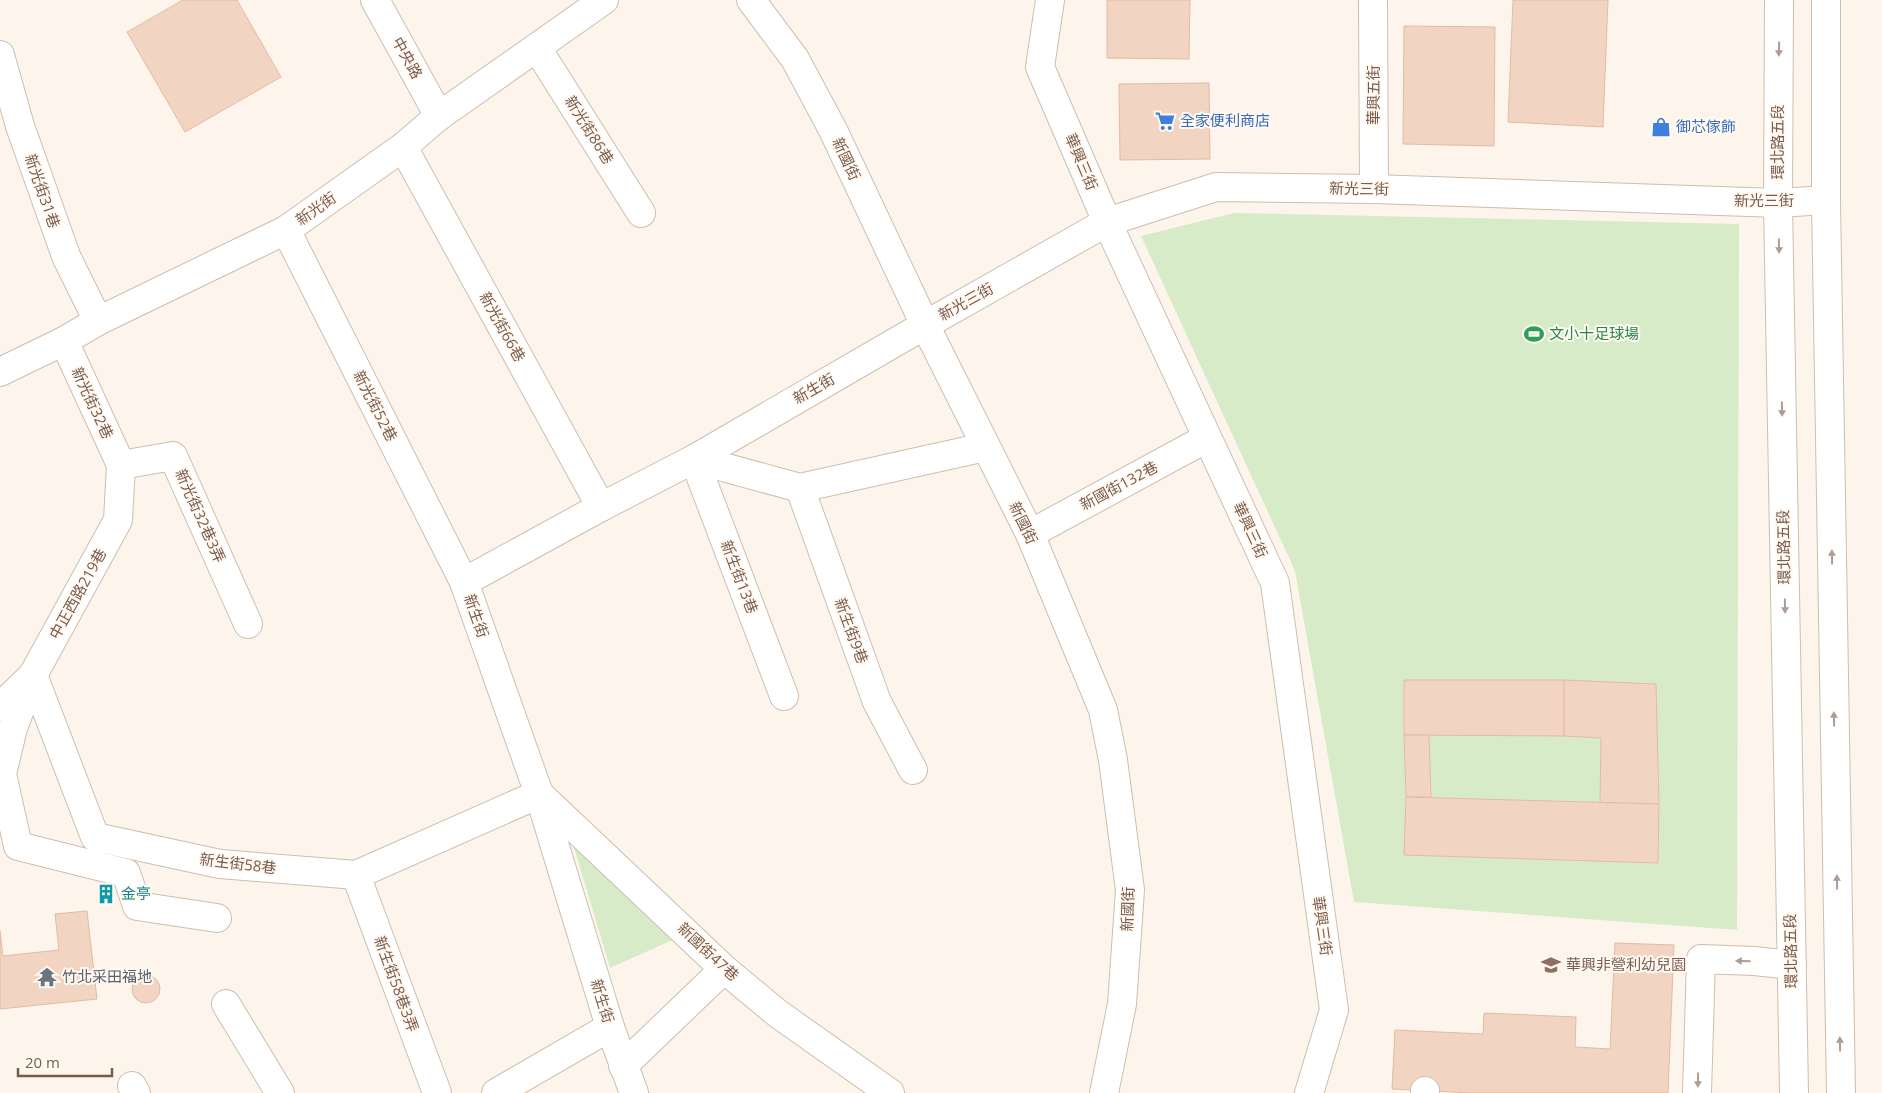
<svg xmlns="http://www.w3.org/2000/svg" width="1882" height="1093" font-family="'Open Sans','Noto Sans TC',sans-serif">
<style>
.green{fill:#d7ebc9}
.building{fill:#f2d4c3;stroke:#e4baa3}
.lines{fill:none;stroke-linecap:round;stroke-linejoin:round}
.minor-casing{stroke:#cfbdaf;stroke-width:30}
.minor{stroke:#fff;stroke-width:28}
.oneway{fill:#ae9d94}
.labels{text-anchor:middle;stroke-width:4;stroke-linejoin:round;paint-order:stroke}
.street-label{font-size:15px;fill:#785c4d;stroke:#fff9f2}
.shop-label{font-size:15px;fill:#366cbe;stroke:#fff9f2;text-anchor:start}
.leisure-label{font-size:15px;fill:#27864d;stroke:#fff9f2;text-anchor:start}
.culture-label{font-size:15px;fill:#0d838f;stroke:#fff9f2;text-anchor:start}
.education-label{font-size:15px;fill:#785e54;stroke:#fff9f2;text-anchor:start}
.worship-label{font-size:15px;fill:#5b616d;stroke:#fff9f2;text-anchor:start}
</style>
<rect width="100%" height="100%" fill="#fdf5eb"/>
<g class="green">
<polygon points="1234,213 1739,224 1737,930 1354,902 1295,571 1141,236"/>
<polygon points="572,841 677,938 610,968"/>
</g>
<g class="building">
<polygon points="183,0 237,0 281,77 185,132 127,32"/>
<polygon points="1107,0 1190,0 1189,59 1107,58"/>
<polygon points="1513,0 1608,0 1603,127 1508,122"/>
<polygon points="1404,26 1495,27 1494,146 1403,144"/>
<polygon points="1209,83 1210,159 1120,160 1119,84"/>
<polygon points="1404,680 1564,680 1564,736 1404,735"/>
<polygon points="1564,680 1656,684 1659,804 1600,803 1601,738 1564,736"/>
<polygon points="1404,735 1429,735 1431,797 1406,797"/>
<polygon points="1406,797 1659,804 1658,863 1404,855"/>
<circle cx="106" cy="894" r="6"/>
<polygon points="87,911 97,999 0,1009 0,931 3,956 59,950 55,914"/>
<polygon points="1615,943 1674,945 1668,1093 1472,1093 1392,1089 1395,1030 1483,1034 1484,1013 1576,1017 1575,1047 1610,1049"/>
<circle cx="146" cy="989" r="14"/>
</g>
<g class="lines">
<defs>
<g id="minor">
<polyline points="375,0 439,116"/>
<polyline points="751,0 795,59 833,130 925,325 1030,534 1103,710 1113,760 1130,890 1122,1004 1104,1093"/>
<polyline points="1050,0 1040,67 1107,222 1275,583 1334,1010 1309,1093"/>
<polyline points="1373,0 1374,189"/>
<polyline points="1779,0 1778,203 1794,1093"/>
<polyline points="1826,0 1826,200 1841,1093"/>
<polyline points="537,48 641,213"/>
<polyline points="0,55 20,126 66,256 98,321"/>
<polyline points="403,147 601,507"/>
<polyline points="286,230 464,582 539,794 610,1027 634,1093"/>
<polyline points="0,372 64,341 98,321 286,230 403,147 439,116 604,0"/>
<polyline points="694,459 800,488 985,447"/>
<polyline points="694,459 784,696"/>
<polyline points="121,465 173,456 248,624"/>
<polyline points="800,488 877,702 913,770"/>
<polyline points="1030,534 1207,438"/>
<polyline points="464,582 601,507 694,459 925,325 1107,222 1216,187 1374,189 1778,203 1826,200"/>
<polyline points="33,675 95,837 220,864 356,875 539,794 724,969 777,1013 890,1093"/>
<polyline points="30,683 13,728 2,774 18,846 126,873 137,906 217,918"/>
<polyline points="0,707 33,675 118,520 121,465 64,341"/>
<polyline points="356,875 437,1093"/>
<polyline points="226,1004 280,1093"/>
<polyline points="623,1066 724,969"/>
<polyline points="132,1086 136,1093"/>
<polyline points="1425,1091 1425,1093"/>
<polyline points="496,1093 610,1027"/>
<polyline points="1697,1093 1701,959 1754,961 1792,965"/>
</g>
</defs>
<use href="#minor" class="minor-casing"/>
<use href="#minor" class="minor"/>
</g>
<defs><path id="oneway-solid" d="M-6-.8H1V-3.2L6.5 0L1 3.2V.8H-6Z" transform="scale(1.25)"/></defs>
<g class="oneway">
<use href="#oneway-solid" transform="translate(1779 49) rotate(91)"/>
<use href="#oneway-solid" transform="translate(1779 246) rotate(89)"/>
<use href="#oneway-solid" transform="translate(1782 409) rotate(89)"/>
<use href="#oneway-solid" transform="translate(1832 557) rotate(-91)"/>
<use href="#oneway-solid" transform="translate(1785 606) rotate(89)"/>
<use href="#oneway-solid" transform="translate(1834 719) rotate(-91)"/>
<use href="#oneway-solid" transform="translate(1837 882) rotate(-91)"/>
<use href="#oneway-solid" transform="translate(1743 961) rotate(-178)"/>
<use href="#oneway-solid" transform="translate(1840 1044) rotate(-91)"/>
<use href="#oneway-solid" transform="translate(1698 1080) rotate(91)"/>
</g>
<defs>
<symbol id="supermarket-bare" viewBox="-9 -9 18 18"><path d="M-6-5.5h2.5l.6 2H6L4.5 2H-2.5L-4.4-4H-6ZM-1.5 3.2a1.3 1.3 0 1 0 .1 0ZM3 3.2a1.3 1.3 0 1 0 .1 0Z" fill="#3f7fe0" stroke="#fff9f2" stroke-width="2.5" paint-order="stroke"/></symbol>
<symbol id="shop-bare" viewBox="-9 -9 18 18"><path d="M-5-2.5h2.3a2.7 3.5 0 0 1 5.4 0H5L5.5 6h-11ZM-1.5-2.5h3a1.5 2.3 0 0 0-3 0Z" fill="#3f7fe0" stroke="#fff9f2" stroke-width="2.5" paint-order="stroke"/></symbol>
<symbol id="stadium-bare" viewBox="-9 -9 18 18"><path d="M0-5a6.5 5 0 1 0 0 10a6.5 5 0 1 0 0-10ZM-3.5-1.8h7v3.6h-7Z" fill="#2e9e5b" stroke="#fff9f2" stroke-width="2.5" paint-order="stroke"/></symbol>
<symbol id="building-bare" viewBox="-9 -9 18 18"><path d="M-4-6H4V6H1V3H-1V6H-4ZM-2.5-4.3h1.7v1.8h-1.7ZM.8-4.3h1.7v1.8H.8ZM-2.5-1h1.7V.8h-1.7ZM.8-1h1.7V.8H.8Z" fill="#0f9aa8" stroke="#fff9f2" stroke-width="2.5" paint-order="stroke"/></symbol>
<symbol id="school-bare" viewBox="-9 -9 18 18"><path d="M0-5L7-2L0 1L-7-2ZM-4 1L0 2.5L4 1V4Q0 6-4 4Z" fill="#8d6e63" stroke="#fff9f2" stroke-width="2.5" paint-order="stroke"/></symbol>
<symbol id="temple-bare" viewBox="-9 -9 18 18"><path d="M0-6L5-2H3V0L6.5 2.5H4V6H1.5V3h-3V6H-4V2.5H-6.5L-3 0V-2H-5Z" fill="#6b7280" stroke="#fff9f2" stroke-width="2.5" paint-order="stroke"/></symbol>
</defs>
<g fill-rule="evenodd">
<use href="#supermarket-bare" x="1151" y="107" width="28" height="28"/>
<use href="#shop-bare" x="1647" y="113" width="28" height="28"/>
<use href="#stadium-bare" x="1520" y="320" width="28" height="28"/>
<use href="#building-bare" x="92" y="880" width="28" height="28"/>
<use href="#school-bare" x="1537" y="951" width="28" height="28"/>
<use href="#temple-bare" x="33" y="963" width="28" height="28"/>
</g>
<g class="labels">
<g class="street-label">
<text transform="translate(407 58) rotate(61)" y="5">中央路</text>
<text transform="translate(1374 95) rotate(-90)" y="5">華興五街</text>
<text transform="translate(589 130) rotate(58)" y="5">新光街86巷</text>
<text transform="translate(1778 142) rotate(-90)" y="5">環北路五段</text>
<text transform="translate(846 159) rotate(65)" y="5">新國街</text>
<text transform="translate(1081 162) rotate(67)" y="5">華興三街</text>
<text transform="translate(1359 189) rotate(1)" y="5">新光三街</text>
<text transform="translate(42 191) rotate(71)" y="5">新光街31巷</text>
<text x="1764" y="206">新光三街</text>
<text transform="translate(316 209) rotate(-35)" y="5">新光街</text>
<text transform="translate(966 302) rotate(-29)" y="5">新光三街</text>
<text transform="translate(502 327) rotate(61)" y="5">新光街66巷</text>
<text transform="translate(814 389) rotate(-30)" y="5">新生街</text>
<text transform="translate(92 403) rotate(65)" y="5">新光街32巷</text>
<text transform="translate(375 406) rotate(63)" y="5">新光街52巷</text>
<text transform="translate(1119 486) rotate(-28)" y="5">新國街132巷</text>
<text transform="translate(200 516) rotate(66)" y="5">新光街32巷3弄</text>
<text transform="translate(1023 523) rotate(64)" y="5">新國街</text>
<text transform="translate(1250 530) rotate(65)" y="5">華興三街</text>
<text transform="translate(1784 547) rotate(-91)" y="5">環北路五段</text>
<text transform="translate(739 577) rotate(69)" y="5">新生街13巷</text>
<text transform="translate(78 594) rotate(-61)" y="5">中正西路219巷</text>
<text transform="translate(476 616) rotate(71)" y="5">新生街</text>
<text transform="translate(851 631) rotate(70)" y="5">新生街9巷</text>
<text transform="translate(238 864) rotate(7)" y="5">新生街58巷</text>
<text transform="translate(1128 909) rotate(-88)" y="5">新國街</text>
<text transform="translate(1322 926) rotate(82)" y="5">華興三街</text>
<text transform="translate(1791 951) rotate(-91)" y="5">環北路五段</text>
<text transform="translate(708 952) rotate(43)" y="5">新國街47巷</text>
<text transform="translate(396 984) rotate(70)" y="5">新生街58巷3弄</text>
<text transform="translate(602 1001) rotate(73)" y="5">新生街</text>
</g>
<g class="shop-label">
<text x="1180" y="126">全家便利商店</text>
<text x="1676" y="132">御芯傢飾</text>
</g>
<g class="leisure-label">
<text x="1549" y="339">文小十足球場</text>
</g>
<g class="culture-label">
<text x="121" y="899">金亭</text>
</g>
<g class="education-label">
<text x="1566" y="970">華興非營利幼兒園</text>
</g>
<g class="worship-label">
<text x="62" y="982">竹北采田福地</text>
</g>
</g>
<path d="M18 1068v8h94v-8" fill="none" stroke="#785c4d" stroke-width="2.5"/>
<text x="25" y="1068" font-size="15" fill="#785c4d" stroke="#fff9f2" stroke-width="4" paint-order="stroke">20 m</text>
</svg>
